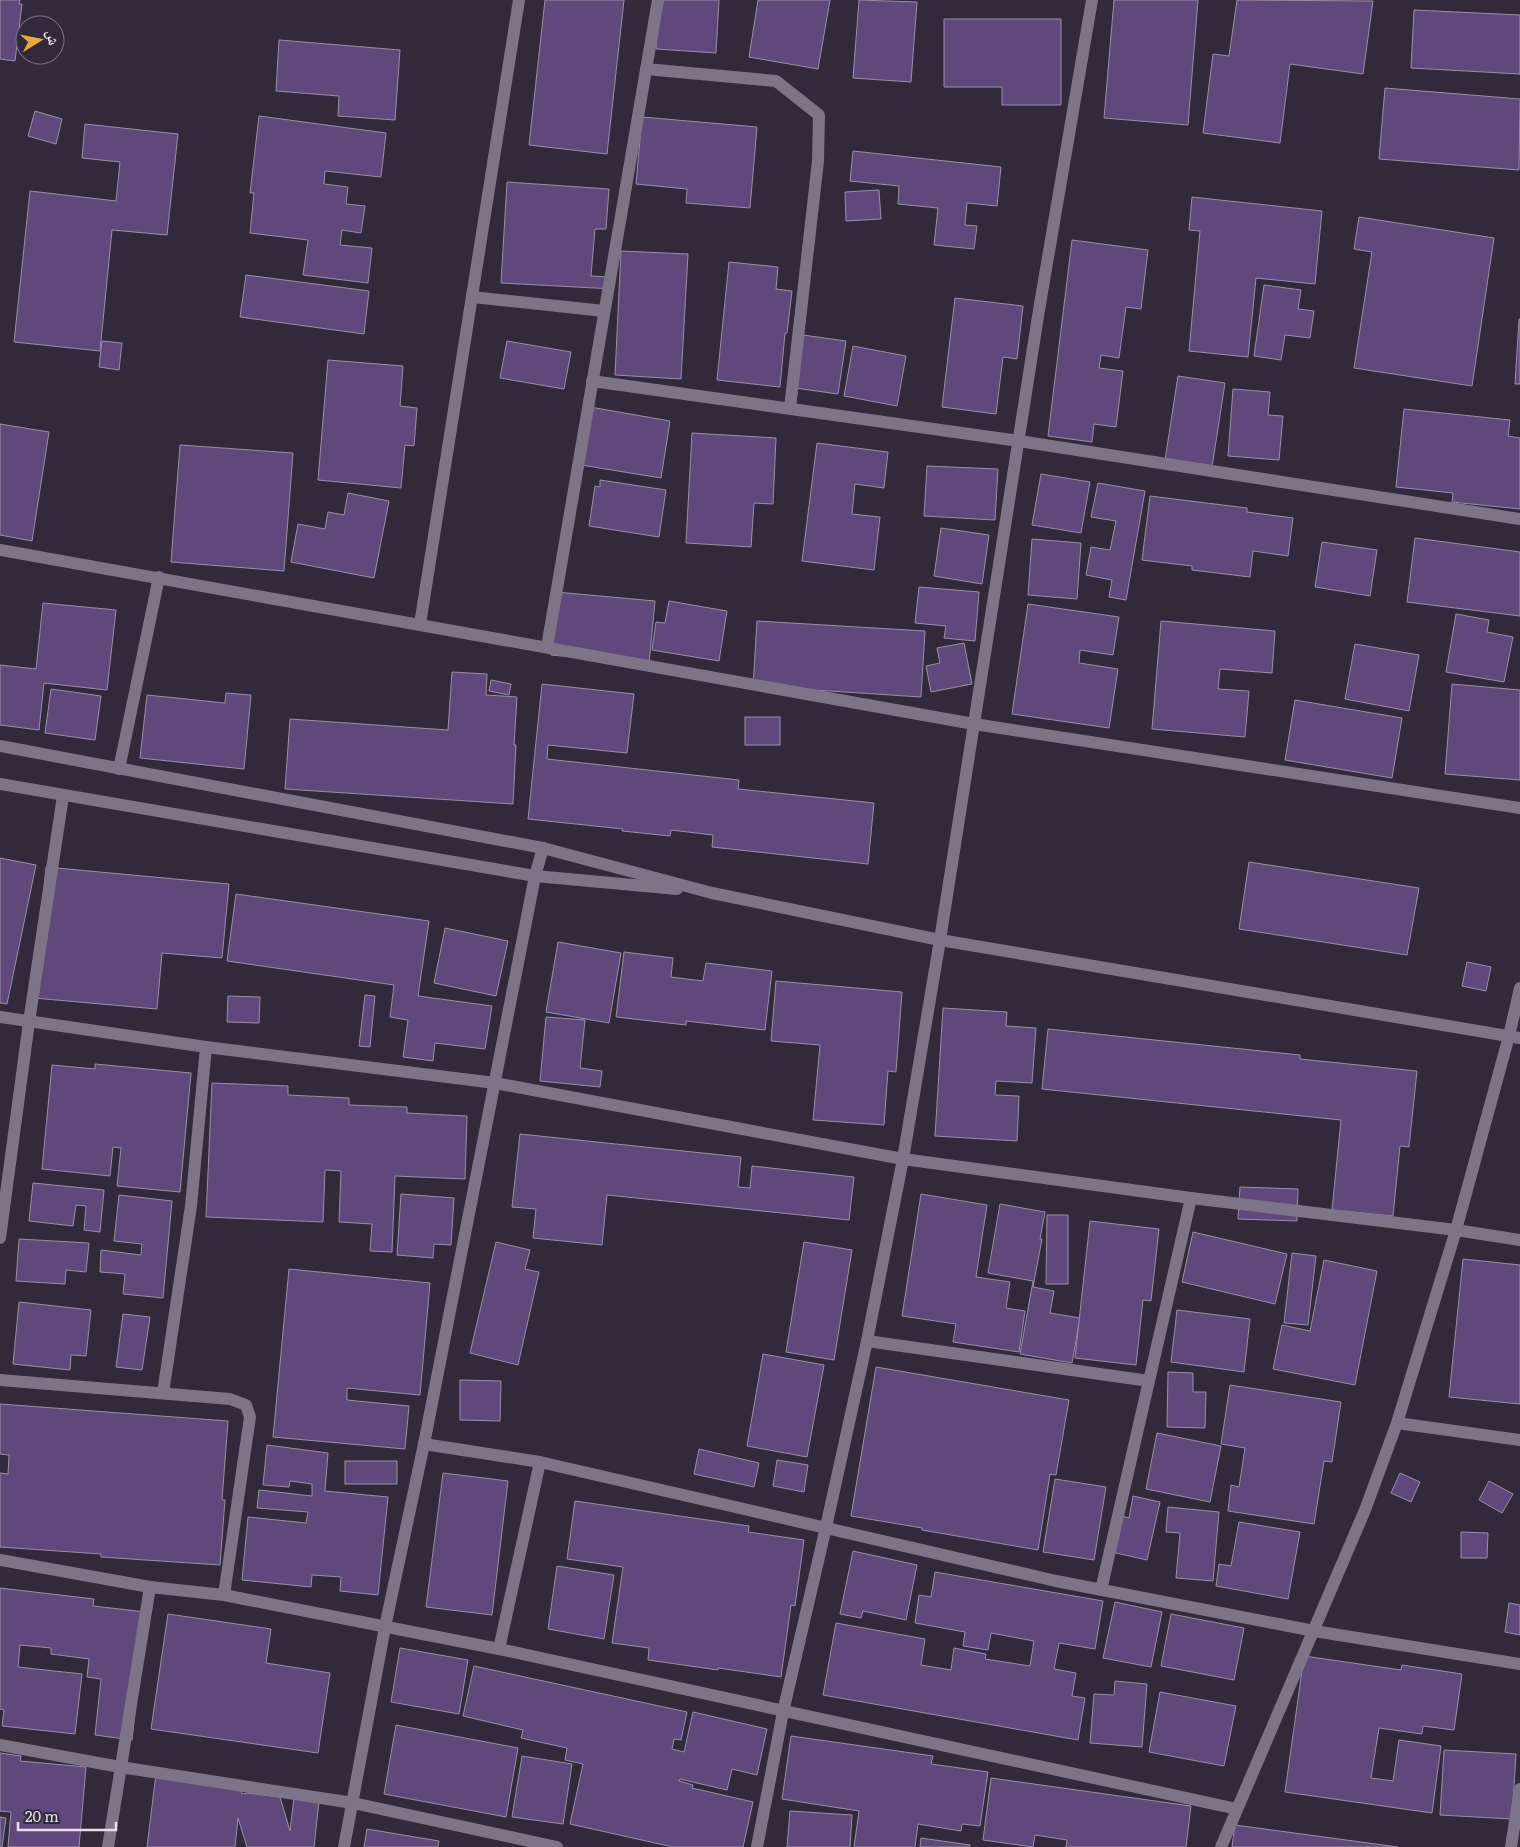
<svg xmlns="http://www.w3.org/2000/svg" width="1520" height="1847" font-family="Literata,'Noto Naskh Arabic',serif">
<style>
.building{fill:#61487c;stroke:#9990a5}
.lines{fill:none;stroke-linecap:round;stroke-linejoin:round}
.street{stroke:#7d7488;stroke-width:12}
.secondary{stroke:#7d7488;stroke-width:12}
</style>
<rect width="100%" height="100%" fill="#322a3b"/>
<g class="building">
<polygon points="0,0 20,0 19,4 22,4 15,61 0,59"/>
<polygon points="545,0 624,0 607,154 529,145"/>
<polygon points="659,0 719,0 716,53 656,49"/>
<polygon points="758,0 830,0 818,69 749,57"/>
<polygon points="859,0 917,2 911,82 853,78"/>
<polygon points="1114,0 1198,0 1188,125 1104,118"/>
<polygon points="1237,0 1373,1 1363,74 1290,64 1280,143 1203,133 1213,54 1229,56"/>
<polygon points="1414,10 1520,15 1520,74 1411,68"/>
<polygon points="944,19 1061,19 1061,105 1002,105 1002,87 944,87"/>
<polygon points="279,40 400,50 395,120 338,116 339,96 276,91"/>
<polygon points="1385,88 1520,99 1519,170 1379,159"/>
<polygon points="35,111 62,119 56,144 28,136"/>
<polygon points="259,116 386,133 381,177 325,171 324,184 348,187 346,204 365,206 361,233 342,230 340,245 372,248 368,283 303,275 308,240 250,233 254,193 250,193"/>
<polygon points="642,117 757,127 750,208 686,203 687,189 636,184"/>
<polygon points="85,124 178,134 167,235 112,230 100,351 14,342 30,191 116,201 120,162 82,158"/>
<polygon points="853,151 1001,167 997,206 967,203 965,225 977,226 974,249 934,245 938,208 898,204 899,186 850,181"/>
<polygon points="507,182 609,189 606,229 595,229 591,276 610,277 614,289 501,283"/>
<polygon points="879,190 881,219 846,221 845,192"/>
<polygon points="1192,197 1322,211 1315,284 1256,278 1248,357 1189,351 1200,231 1189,230"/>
<polygon points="1359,217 1494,238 1472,386 1354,368 1372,252 1354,249"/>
<polygon points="1072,240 1148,250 1141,309 1126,307 1119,358 1101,355 1099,368 1123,371 1116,427 1094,424 1092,442 1048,436"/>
<polygon points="621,251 688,254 681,379 615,375"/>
<polygon points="729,262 778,267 776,289 792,291 787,333 785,333 780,387 717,380"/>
<polygon points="246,275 369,291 364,334 240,317"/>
<polygon points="1264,285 1301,290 1298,309 1314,311 1310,338 1285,335 1281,360 1254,356"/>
<polygon points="955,298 1023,306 1017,359 1003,357 996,414 942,407"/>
<polygon points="1519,319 1520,319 1520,384 1515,384"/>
<polygon points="803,335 846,341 838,394 795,388"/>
<polygon points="102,341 122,343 119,370 99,367"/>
<polygon points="507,341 571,352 564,389 500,378"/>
<polygon points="853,346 906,356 897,406 844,396"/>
<polygon points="328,360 403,366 400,406 417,408 414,446 405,445 401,488 318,480"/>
<polygon points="1178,376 1225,383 1212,467 1165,460"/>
<polygon points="1233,389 1270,392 1268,415 1283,416 1279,460 1228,456"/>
<polygon points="590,407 670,421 661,478 581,465"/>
<polygon points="1404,409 1510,420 1508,436 1520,438 1520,509 1452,502 1453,493 1396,487"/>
<polygon points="0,424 49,432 32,541 0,535"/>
<polygon points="692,433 776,438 773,504 754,503 751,547 686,543"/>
<polygon points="817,443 888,452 884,488 855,484 852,514 880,517 874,570 802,561"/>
<polygon points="180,445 293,453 284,571 171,562"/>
<polygon points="927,466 998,469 995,520 924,516"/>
<polygon points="1041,474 1090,482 1081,533 1032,525"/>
<polygon points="600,480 666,490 659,537 589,526 595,486 600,487"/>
<polygon points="1098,483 1145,491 1126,600 1109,597 1112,580 1086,575 1091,547 1110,550 1116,521 1091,517"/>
<polygon points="348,493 389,501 374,578 291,562 298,524 325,529 328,512 344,515"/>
<polygon points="1150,496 1247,508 1247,512 1293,518 1288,556 1253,551 1250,577 1192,570 1192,566 1142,560"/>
<polygon points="941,528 989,535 982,584 934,576"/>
<polygon points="1415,538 1520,552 1520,616 1407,602"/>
<polygon points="1032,539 1081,543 1077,599 1028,595"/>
<polygon points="1322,542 1377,550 1370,596 1315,587"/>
<polygon points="919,587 979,592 975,641 944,638 946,626 915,623"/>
<polygon points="556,592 655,601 649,664 551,655"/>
<polygon points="669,601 727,611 719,661 652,650 656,622 665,623"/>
<polygon points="43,603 116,610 107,690 44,683 39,730 0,725 0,665 36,669"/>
<polygon points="1028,604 1119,617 1113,655 1080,650 1079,663 1118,669 1109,728 1012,714"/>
<polygon points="1456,614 1489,620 1487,632 1513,637 1504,682 1446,672"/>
<polygon points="757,621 925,631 921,697 753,686"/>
<polygon points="1161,621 1275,631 1272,673 1220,669 1218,689 1249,691 1245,737 1152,729"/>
<polygon points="964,643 972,684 931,692 926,666 940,663 937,648"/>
<polygon points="1355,644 1419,655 1409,711 1345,699"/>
<polygon points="452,672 487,674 486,695 517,697 514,745 516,745 513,804 285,789 290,719 448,730"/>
<polygon points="491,680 511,684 509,695 489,691"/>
<polygon points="542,684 634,694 627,753 548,745 547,759 739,780 738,789 874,803 868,864 712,847 713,835 671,830 670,836 622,831 623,829 528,819"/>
<polygon points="1452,684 1520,690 1520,780 1445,774"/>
<polygon points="51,689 101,696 95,740 45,733"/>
<polygon points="226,693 251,695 244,769 140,758 147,695 225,703"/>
<polygon points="1295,700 1402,718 1392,778 1285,760"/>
<rect x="745" y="717" width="35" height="28"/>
<polygon points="0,858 36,865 7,1004 0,1003"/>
<polygon points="1249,862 1419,888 1407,955 1239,929"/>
<polygon points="46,867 229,884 222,958 162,953 157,1009 34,998"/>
<polygon points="236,894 429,921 418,996 492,1006 485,1049 435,1043 433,1061 403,1057 408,1020 390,1017 394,985 227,961"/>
<polygon points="445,928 508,941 496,996 434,983"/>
<polygon points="558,942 621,953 609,1023 546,1012"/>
<polygon points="624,952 673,958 671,977 703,981 706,963 772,971 765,1030 686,1021 686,1025 616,1017"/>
<polygon points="1467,962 1491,967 1486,991 1462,986"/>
<polygon points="776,981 902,992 896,1072 888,1071 884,1125 813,1120 820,1045 771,1041"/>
<polygon points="365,995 375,996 370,1047 359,1046"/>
<polygon points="228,996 260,997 259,1023 227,1022"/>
<polygon points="943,1008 1007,1012 1006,1026 1036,1028 1032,1083 996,1081 995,1095 1019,1096 1017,1141 935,1136"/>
<polygon points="546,1017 585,1020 580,1068 602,1071 600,1087 540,1081"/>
<polygon points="1048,1029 1300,1055 1300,1059 1417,1071 1409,1147 1400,1146 1393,1216 1332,1210 1341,1120 1042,1089"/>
<polygon points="95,1064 191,1073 180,1192 117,1186 121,1148 113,1147 110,1176 42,1169 52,1065 95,1069"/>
<polygon points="212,1083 288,1086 288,1095 349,1098 349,1105 407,1107 407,1113 467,1116 465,1179 395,1176 392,1252 370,1251 372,1224 339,1222 341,1171 325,1170 323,1222 206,1217"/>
<polygon points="520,1134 741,1157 738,1187 750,1188 752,1166 854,1177 849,1220 607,1195 602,1245 533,1238 536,1209 512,1207"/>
<polygon points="33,1183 104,1190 100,1232 84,1230 86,1206 76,1205 73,1226 29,1221"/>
<polygon points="1240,1187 1298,1189 1297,1221 1238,1219"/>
<polygon points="401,1194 454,1198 451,1245 434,1244 433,1258 397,1255"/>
<polygon points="921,1194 987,1205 976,1277 1010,1282 1006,1308 1025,1311 1019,1352 953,1342 956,1324 902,1316"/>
<polygon points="119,1195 172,1201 163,1298 123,1294 125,1274 100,1272 101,1250 141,1255 142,1244 114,1241"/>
<polygon points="1000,1204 1045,1212 1040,1239 1042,1239 1033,1287 1054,1291 1050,1313 1080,1318 1072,1363 1020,1354 1033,1281 988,1273"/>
<polygon points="1047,1215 1068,1215 1068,1284 1046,1284"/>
<polygon points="1090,1221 1159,1229 1151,1301 1143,1300 1136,1365 1075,1358"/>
<polygon points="1193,1232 1287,1254 1275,1304 1182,1282"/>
<polygon points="19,1239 89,1243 86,1272 66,1270 65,1284 16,1281"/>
<polygon points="496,1242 530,1250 525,1269 539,1272 518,1365 470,1353"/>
<polygon points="804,1242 852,1250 834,1360 786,1352"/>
<polygon points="1292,1253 1316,1256 1308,1325 1284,1323"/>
<polygon points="1463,1259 1520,1265 1520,1404 1449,1397"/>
<polygon points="1324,1260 1377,1271 1355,1385 1273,1369 1282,1325 1310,1331"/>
<polygon points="289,1269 430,1283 420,1395 347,1388 347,1400 409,1406 405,1449 273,1437"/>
<polygon points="19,1302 91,1310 86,1356 71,1355 70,1370 13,1364"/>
<polygon points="1177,1310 1250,1319 1244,1372 1171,1362"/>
<polygon points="123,1314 150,1317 142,1370 116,1367"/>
<polygon points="763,1354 824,1365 807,1457 747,1446"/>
<polygon points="876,1367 1069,1400 1056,1475 1050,1474 1038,1550 922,1530 922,1528 851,1516"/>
<polygon points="1168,1372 1193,1373 1193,1392 1206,1392 1205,1428 1167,1427"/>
<polygon points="460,1380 501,1381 500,1421 460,1420"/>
<polygon points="1230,1385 1341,1402 1332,1462 1324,1461 1314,1524 1228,1511 1231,1485 1239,1487 1245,1448 1221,1444"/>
<polygon points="0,1404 228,1421 222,1500 225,1500 220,1565 101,1557 101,1554 0,1547 0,1473 8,1474 9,1455 0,1454"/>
<polygon points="1157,1433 1221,1446 1210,1502 1146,1489"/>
<polygon points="267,1445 328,1453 325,1491 388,1497 378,1595 340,1591 341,1577 312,1575 311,1587 242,1580 248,1517 306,1523 308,1512 257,1508 259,1490 312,1496 312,1484 290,1481 289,1487 263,1485"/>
<polygon points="699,1449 759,1463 754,1487 694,1474"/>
<polygon points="777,1460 808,1465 804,1492 773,1486"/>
<rect x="345" y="1461" width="52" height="23"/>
<polygon points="443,1473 508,1481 492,1615 426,1607"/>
<polygon points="1400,1473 1420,1482 1411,1502 1391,1493"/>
<polygon points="1055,1479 1106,1487 1094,1560 1043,1552"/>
<polygon points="1489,1481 1513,1494 1502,1513 1479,1500"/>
<polygon points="1133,1496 1160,1502 1147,1560 1107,1551 1115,1514 1129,1518"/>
<polygon points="575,1501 749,1526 748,1532 804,1540 795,1606 791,1605 781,1677 718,1668 718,1670 648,1660 649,1648 612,1643 623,1567 567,1559"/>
<polygon points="1168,1507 1219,1512 1213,1581 1176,1578 1180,1533 1166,1532"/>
<polygon points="1239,1522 1300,1532 1288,1599 1216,1586 1219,1564 1231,1566"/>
<polygon points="1461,1532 1488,1533 1487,1558 1461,1558"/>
<polygon points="853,1551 917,1565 906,1620 863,1611 861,1618 840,1614"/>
<polygon points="557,1566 614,1575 604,1639 548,1629"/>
<polygon points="935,1572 1103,1601 1095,1649 1059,1643 1054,1669 1076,1673 1072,1696 1085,1698 1078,1740 823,1695 836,1623 925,1639 921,1665 951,1670 954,1648 986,1654 985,1659 1030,1666 1034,1641 991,1633 988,1650 963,1646 965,1632 915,1623 919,1595 931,1597"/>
<polygon points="0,1588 94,1599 93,1606 146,1612 132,1740 95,1735 101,1679 87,1677 89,1659 51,1654 51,1648 20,1645 18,1667 82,1674 75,1734 2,1726 4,1710 0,1709"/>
<polygon points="1115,1602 1162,1612 1151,1667 1103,1658"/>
<polygon points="1509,1603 1520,1605 1520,1635 1505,1632"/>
<polygon points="168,1614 271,1629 266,1663 330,1673 318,1753 151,1729"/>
<polygon points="1171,1614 1244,1628 1234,1680 1161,1666"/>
<polygon points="400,1648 468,1660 459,1714 391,1702"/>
<polygon points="1304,1656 1401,1670 1402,1665 1462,1674 1454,1730 1423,1726 1422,1734 1379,1728 1371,1778 1393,1781 1399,1740 1441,1746 1432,1813 1285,1792"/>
<polygon points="474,1666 687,1712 681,1740 674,1739 672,1749 684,1752 693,1712 767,1729 757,1775 732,1769 727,1790 680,1779 679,1781 693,1785 692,1788 753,1802 743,1847 673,1847 570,1824 583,1764 565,1760 567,1748 521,1738 523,1730 463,1716"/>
<polygon points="1115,1681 1147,1684 1142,1747 1090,1743 1094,1694 1114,1695"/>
<polygon points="1160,1692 1236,1706 1224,1766 1149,1752"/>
<polygon points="396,1725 518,1748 506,1817 384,1794"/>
<polygon points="791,1736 933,1756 931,1764 988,1772 980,1826 962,1824 961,1831 918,1824 915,1847 854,1847 859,1811 782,1799"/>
<polygon points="1444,1750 1516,1754 1512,1819 1440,1815"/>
<polygon points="0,1753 21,1756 20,1761 86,1767 79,1847 8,1847 11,1812 0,1811"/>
<polygon points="522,1756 572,1764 563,1824 512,1817"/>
<polygon points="156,1774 239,1784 242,1794 247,1793 280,1797 290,1831 294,1798 319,1801 314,1847 247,1847 238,1818 235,1847 147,1847"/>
<polygon points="991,1778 1191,1806 1186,1847 1066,1847 1067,1840 1035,1835 1033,1847 983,1840"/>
<polygon points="790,1811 852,1815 850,1847 787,1847"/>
<polygon points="0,1817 6,1818 2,1847 0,1847"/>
<polygon points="1235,1825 1398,1847 1232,1847"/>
<polygon points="367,1829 439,1841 438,1847 364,1847"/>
<polygon points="921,1838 970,1845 970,1847 920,1847"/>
</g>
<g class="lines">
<g class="street">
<polyline points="646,69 776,81 819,115 818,161 790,408"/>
<polyline points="472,297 604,311"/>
<polyline points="592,381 1019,441 1520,519"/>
<polyline points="0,550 974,724 1520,808"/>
<polyline points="420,624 519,0"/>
<polyline points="547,647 658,0"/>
<polyline points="119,769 159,577"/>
<polyline points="0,1017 206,1047 495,1083 903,1159 1191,1198 1456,1230 1520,1240"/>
<polyline points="0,1238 29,1022 63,796"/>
<polyline points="867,1341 1149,1381"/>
<polyline points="0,1380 230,1399 246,1405 250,1417 224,1595"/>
<polyline points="163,1393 191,1206 206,1047"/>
<polyline points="1397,1423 1520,1440"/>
<polyline points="424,1444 540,1462 1056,1581 1314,1631 1520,1664"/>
<polyline points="0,1560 150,1587 224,1595 499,1649 1237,1809"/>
<polyline points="1101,1590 1191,1198"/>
<polyline points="499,1649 540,1462"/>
<polyline points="0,1745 120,1767 353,1803 557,1847"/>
<polyline points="108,1847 150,1587"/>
<polyline points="757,1847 783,1712 826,1527 867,1341 903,1159 940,940 1039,310 1092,0"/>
<polyline points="1511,1847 1520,1789"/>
</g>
<g class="secondary">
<polyline points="0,746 543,848 712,893 940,940 1520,1038"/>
<polyline points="0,784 535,876 677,889"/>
<polyline points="344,1847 385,1627 424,1444 535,876 543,848"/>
<polyline points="1221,1847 1365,1510 1397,1423 1456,1230 1509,1036 1520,988"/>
</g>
</g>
<g transform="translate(40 40) rotate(80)"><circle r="24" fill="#322a3b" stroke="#7a7382"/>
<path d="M0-4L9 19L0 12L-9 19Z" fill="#e7ac36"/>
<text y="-8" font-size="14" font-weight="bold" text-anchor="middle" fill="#e5e0ec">ش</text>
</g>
<path d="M18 1822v8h98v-8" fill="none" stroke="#e5e0ec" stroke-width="2.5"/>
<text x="25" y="1822" font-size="15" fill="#e5e0ec" stroke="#322a3b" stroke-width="4" paint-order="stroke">20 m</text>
</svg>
